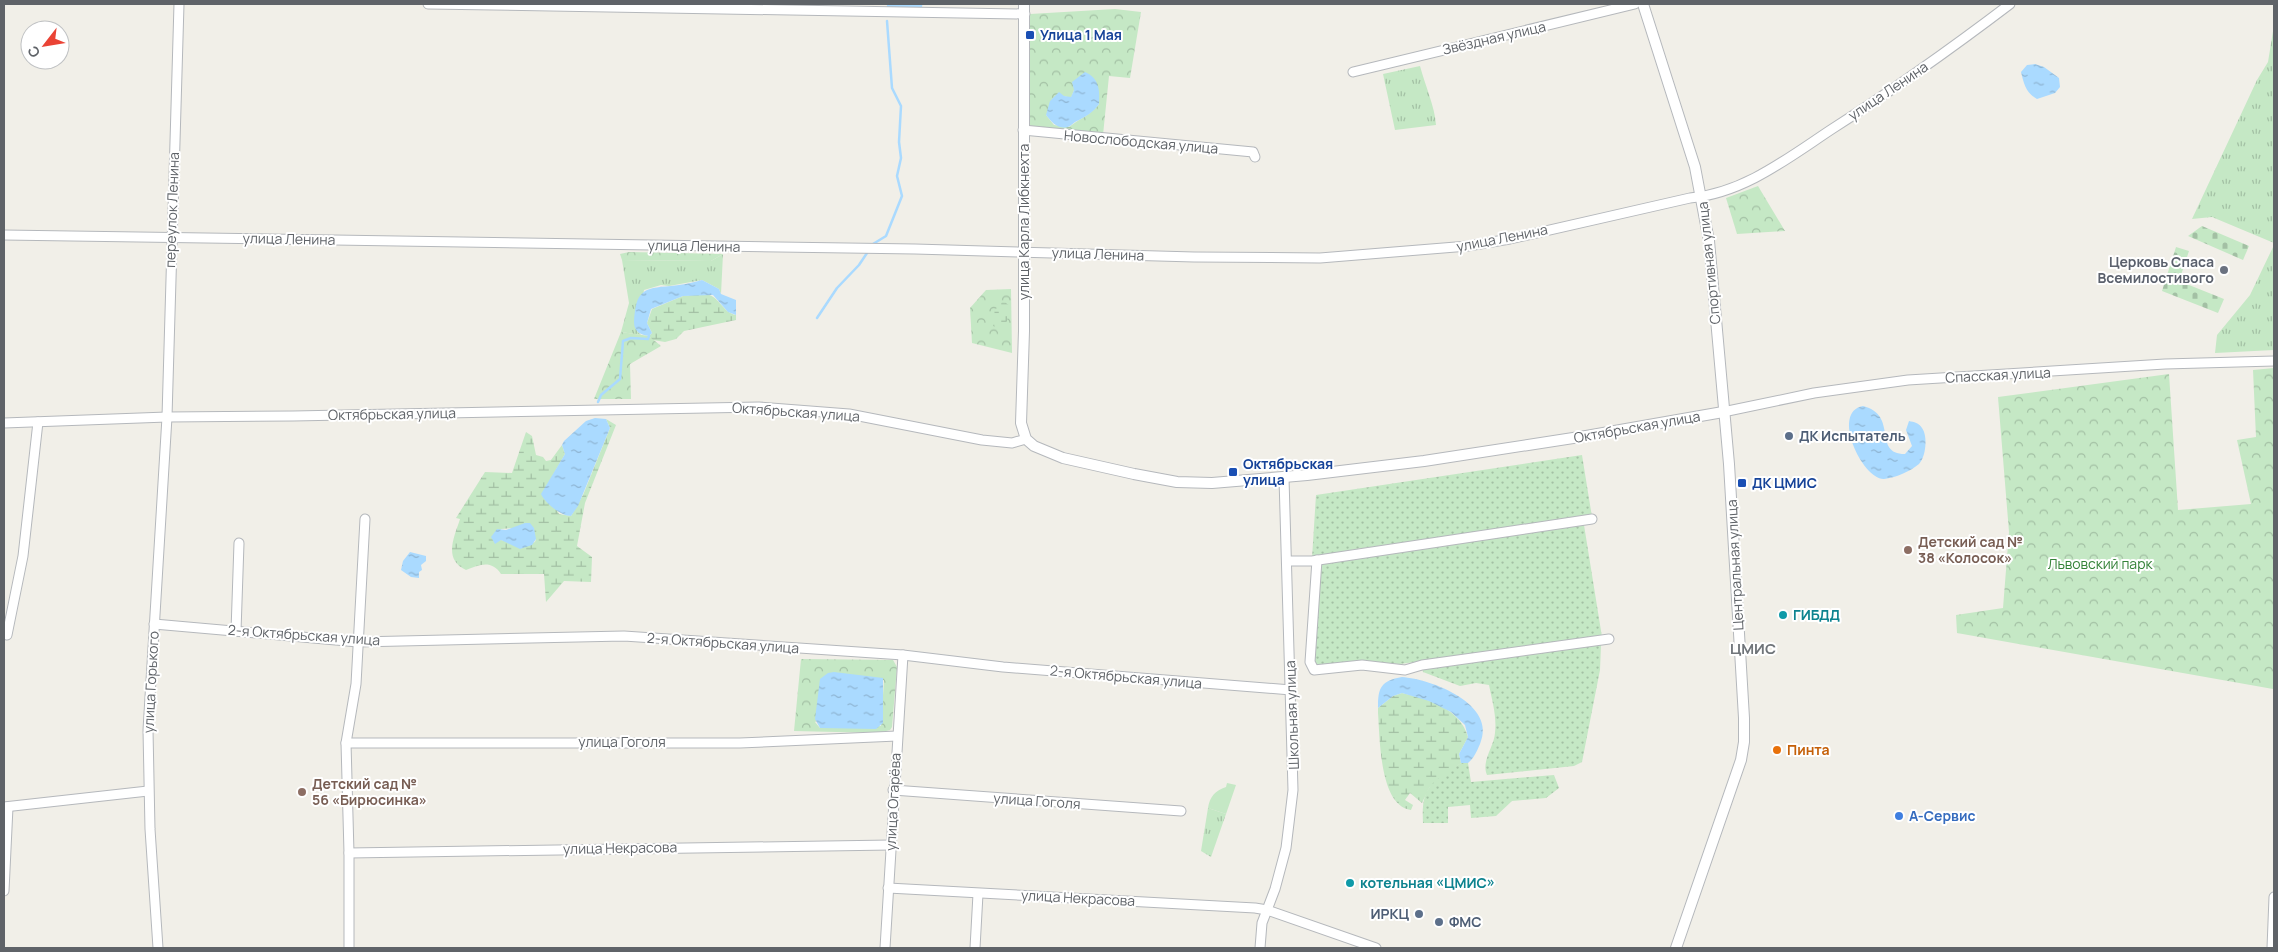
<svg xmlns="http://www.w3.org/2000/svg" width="2278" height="952" font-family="Manrope,sans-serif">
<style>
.grass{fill:url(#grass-tufts)}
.forest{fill:url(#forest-crowns);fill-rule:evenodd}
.wetland{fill:url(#wetland-marsh);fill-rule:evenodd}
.cemetery{fill:url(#cemetery-stones)}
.garden{fill:url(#garden-dots)}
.pitch{fill:#c5e8c5}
.water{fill:url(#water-ripples)}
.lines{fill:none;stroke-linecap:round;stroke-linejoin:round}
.stream{stroke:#aadaff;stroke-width:2.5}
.minor-casing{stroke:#b5b8bc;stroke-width:11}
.tertiary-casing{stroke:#b5b8bc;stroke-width:12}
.minor{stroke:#fff;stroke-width:9}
.tertiary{stroke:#fff;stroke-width:10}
.transit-dot{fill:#1a4fb4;stroke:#fff;stroke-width:2}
.worship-dot{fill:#6b7280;stroke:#fff;stroke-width:2}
.service-dot{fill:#5c6f8a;stroke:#fff;stroke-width:2}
.education-dot{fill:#8d6e63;stroke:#fff;stroke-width:2}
.culture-dot{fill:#0f9aa8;stroke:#fff;stroke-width:2}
.food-dot{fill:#e8710a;stroke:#fff;stroke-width:2}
.shop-dot{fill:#3f7fe0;stroke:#fff;stroke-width:2}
.labels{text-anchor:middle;stroke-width:4;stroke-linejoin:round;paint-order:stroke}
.transit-label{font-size:14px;font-weight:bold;fill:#164399;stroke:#fff;text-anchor:start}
.street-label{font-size:14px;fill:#5f6368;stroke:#fff}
.worship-label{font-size:14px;font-weight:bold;fill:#5b616d;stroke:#fff;text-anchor:end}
.service-label{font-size:14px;font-weight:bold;fill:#4e5e75;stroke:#fff;text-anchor:start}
.education-label{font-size:14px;font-weight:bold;fill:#785e54;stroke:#fff;text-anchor:start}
.park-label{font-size:14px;fill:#348238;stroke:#fff}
.culture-label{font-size:14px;font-weight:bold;fill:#0d838f;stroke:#fff;text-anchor:start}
.food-label{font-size:14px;font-weight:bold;fill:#c56008;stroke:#fff;text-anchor:start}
.shop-label{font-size:14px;font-weight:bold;fill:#366cbe;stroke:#fff;text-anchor:start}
.neighbourhood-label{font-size:15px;font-weight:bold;fill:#70757a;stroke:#fff}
</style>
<defs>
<pattern id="grass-tufts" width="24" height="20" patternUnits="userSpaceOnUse" patternTransform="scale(1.25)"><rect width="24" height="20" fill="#c5e8c5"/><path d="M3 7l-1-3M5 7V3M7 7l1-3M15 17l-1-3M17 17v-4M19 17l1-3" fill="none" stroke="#a3c0a4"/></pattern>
<pattern id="forest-crowns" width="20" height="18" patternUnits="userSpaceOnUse" patternTransform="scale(1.25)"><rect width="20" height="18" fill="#c5e8c5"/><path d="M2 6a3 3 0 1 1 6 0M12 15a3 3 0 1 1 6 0" fill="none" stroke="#a3c0a4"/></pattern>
<pattern id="wetland-marsh" width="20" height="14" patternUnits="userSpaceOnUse" patternTransform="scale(1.25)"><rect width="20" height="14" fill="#c5e8c5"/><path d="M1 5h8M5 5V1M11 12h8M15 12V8" fill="none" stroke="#a3c0a4"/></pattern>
<pattern id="cemetery-stones" width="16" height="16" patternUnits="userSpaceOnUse" patternTransform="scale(1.25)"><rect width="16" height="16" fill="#c5e8c5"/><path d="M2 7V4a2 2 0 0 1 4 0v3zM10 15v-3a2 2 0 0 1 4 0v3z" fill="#a3c0a4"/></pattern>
<pattern id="garden-dots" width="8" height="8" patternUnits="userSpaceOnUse" patternTransform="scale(1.25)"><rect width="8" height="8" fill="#c5e8c5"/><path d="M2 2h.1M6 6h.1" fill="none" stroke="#a3c0a4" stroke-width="1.8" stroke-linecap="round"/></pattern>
<pattern id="water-ripples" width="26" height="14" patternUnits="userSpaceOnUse" patternTransform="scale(1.25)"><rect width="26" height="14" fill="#aadaff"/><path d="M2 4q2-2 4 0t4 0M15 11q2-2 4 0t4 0" fill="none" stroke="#8eb4d2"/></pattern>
</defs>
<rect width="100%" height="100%" fill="#f1efe8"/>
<g class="grass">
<polygon points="2274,25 2274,243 2212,217 2192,219 2257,80 2268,62"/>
<path d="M1420,66C1425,85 1435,107 1436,125L1395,130L1383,74Z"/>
<polygon points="2274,245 2274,350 2215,353 2217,335 2250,295"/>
<polygon points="723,254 721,294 719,289 702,280 669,286 661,285 644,290 637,331 641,335 621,332 629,303 622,260 711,261"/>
<polygon points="1208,808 1226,814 1211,857 1201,851"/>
</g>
<g class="forest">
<path d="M1115,9L1141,12L1130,78L1109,76L1103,135L1029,127L1030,14ZM1074,90L1099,104C1091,115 1079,119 1069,127L1054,125L1046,115L1064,96L1071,98Z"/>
<polygon points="1758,186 1785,231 1737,234 1726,198"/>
<polygon points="629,252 723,254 711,261 622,260 620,254"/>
<polygon points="1011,289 1012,353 972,343 970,308 986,290"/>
<polygon points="621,332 649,336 661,346 630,364 631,399 594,399"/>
<polygon points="2274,368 2273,689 1957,633 1956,615 2003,608 2009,532 1998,397 2169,374 2178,510 2251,504 2237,440 2256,437 2253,370"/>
<path d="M801,659L893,660L897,667L892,727L890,730L878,733L794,731ZM884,680L881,726L820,728L815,722Z"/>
</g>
<g class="wetland">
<path d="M706,294C719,296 723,313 736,315V320L684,331L676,339L665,342L653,340L649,336L652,333L647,323L652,309L683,296Z"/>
<polygon points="1003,301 1010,306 1007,321 1002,328 996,328 992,325 995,310"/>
<path d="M606,419L616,425L585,503L577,546L592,557L591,582L564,581L546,602L544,574H501C492,560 480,564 466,570C443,559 454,538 460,519L456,518L485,472L512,473L526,432L532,436L536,455L543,457L546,461L551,460L562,445L565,454L545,489L559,514L571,516L583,495L610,428ZM512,528L536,539L535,542L523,547L501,540L497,541L501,529Z"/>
<path d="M1402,693C1428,699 1460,708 1468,737L1459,754L1461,763L1429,788L1422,803L1410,793L1405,800L1413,805L1411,810C1379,806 1380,737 1378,713V708L1393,696Z"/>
</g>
<g class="cemetery">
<polygon points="2202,226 2249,246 2243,260 2188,236"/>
<polygon points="2176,247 2189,251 2179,281 2224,299 2218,313 2162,291"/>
</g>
<g class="garden">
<polygon points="1582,455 1592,517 1356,549 1312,558 1316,495"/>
<polygon points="1584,525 1602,637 1400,664 1361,661 1324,667 1314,666 1319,562"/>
<path d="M1601,645L1600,670L1582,762L1574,766L1487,775C1481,761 1494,747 1495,733C1497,717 1492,700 1489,685L1476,683L1460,686L1423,672L1422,668Z"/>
<path d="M1461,763H1468L1471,782L1554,775L1559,788L1546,798L1512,801L1496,816L1471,818L1470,805L1448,807V823H1423C1421,786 1431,783 1461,763Z"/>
</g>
<path class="pitch" d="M1227,783L1236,785L1226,814L1208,808C1210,796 1215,791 1226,787Z"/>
<g class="water">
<path d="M2035,64L2044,67L2059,78L2060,87L2055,93L2037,99C2026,93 2024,84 2021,72L2027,65Z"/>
<path d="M1085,72C1099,78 1100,90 1099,104C1094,112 1085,117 1077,121C1074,122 1073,124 1070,126C1060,131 1052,123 1046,115L1050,101L1059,92L1064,96L1071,97L1074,90L1072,82Z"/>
<path d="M702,280L719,289L721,294L736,300V315L728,312L713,295L683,296L651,309L647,323L652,333L649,336C641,335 634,332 634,322C636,291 642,288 671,286C682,285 692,283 702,280Z"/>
<path d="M1863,406C1899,415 1872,454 1905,454L1912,446L1906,430L1909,421C1914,422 1919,423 1922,428C1928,436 1926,457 1919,464C1911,471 1895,478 1884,479C1863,480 1830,412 1863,406Z"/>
<path d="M595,418L606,419L610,428L578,506L571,516C561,516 545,503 541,494L565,454L562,445L564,441L586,421Z"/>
<polygon points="525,523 530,523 534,528 536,539 532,545 520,549 501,540 495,544 491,537 497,529 506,530"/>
<polygon points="410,552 426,556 426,561 421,565 422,570 419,572 419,578 411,577 401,570 403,561"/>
<polygon points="834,672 883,678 883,723 876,729 820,728 815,719 820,679 828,673"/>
<path d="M1402,677C1431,679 1498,704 1480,744C1477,751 1474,758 1468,763H1461L1459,754L1468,737L1465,725L1451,712L1429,701L1402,693L1393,696L1378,708C1378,687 1381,681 1402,677Z"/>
</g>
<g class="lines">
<g class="stream">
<polyline points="888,6 921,6 921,4"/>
<polyline points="873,244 886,236 902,196 897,176 901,158 899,142 901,106 892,88 887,21"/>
<polyline points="817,318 837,288 859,265 867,253"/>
<polyline points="598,402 601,395 620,379 623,341 631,338 648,339 649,336"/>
</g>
<defs>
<g id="minor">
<polyline points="428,4 1025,14"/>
<polyline points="1353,72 1635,4"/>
<polyline points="1023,130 1253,152 1255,157"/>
<path d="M4,235L915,249L1194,257L1320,258L1468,246L1510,239L1690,198C1744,193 1788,158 1832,129C1893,90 1952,48 2010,4"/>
<polyline points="1723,412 1814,393 1908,380 2165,364 2274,361"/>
<polyline points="4,423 167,417 293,416 759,407 849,414 982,440 1012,443 1026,439"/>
<polyline points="1317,560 1310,662 1314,670 1362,665 1405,670 1422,665 1609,639"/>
<polyline points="1287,561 1312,561 1592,519"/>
<polyline points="154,624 358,642 624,636 903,655 1003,667 1291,690"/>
<polyline points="236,631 239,543"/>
<polyline points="7,635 23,556 38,422"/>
<polyline points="346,743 740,743 897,736"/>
<polyline points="893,790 1181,811"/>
<polyline points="4,807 148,791"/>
<polyline points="349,853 891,845"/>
<polyline points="888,888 1255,908 1267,910 1376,948"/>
<polyline points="4,891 8,807"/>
<polyline points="158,948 150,829 148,730 167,417 179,4"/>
<polyline points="349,948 349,853 346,743 356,684 365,519"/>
<polyline points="885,948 903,655"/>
<polyline points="975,948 978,894"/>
<polyline points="1260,948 1262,923 1275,889 1286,848 1293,790 1284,478"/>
<polyline points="2272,948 2274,897"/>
</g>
<g id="tertiary">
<polyline points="1024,4 1024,331 1021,423 1026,439 1034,446 1063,458 1134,474 1177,482 1212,483 1307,475 1424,461 1586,436 1723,412"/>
<polyline points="1643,4 1695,167 1709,241 1729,464 1744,718 1744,742 1741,760 1676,948"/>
</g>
</defs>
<use href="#minor" class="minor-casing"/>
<use href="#tertiary" class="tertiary-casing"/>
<use href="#minor" class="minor"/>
<use href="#tertiary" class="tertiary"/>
</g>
<g class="transit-dot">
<rect x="1025" y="30" width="10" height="10" rx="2.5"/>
<rect x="1228" y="467" width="10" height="10" rx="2.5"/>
<rect x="1737" y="478" width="10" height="10" rx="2.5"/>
</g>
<circle class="worship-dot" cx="2224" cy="270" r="5"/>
<g class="service-dot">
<circle cx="1789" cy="436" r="5"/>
<circle cx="1419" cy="914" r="5"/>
<circle cx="1439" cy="922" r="5"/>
</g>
<g class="education-dot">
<circle cx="1908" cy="550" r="5"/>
<circle cx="302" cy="792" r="5"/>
</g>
<g class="culture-dot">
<circle cx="1783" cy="615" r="5"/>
<circle cx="1350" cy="883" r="5"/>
</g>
<circle class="food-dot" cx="1777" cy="750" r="5"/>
<circle class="shop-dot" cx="1899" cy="816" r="5"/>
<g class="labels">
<g class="transit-label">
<text x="1040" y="40">Улица 1 Мая</text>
<text x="1243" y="469">Октябрьская<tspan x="1243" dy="16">улица</tspan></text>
<text x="1752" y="488">ДК ЦМИС</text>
</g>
<g class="street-label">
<text transform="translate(1494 38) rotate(-13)" y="5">Звёздная улица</text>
<text transform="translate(1888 91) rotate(-34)" y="5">улица Ленина</text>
<text transform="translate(1141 142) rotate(5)" y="5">Новослободская улица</text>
<text transform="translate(172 210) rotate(-88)" y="5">переулок Ленина</text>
<text transform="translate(1024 222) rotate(-90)" y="5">улица Карла Либкнехта</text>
<text transform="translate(1502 238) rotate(-11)" y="5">улица Ленина</text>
<text transform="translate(289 239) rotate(1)" y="5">улица Ленина</text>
<text transform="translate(694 246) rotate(1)" y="5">улица Ленина</text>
<text transform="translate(1098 254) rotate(2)" y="5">улица Ленина</text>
<text transform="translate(1709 263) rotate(-96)" y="5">Спортивная улица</text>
<text transform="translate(1998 375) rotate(-3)" y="5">Спасская улица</text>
<text transform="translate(796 412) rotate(4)" y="5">Октябрьская улица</text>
<text transform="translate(392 414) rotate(-1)" y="5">Октябрьская улица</text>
<text transform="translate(1637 427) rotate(-10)" y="5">Октябрьская улица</text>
<text transform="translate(1735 565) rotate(-93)" y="5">Центральная улица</text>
<text transform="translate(304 635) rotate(4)" y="5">2-я Октябрьская улица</text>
<text transform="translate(723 643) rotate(4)" y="5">2-я Октябрьская улица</text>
<text transform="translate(1126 677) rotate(5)" y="5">2-я Октябрьская улица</text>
<text transform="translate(151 682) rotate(-87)" y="5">улица Горького</text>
<text transform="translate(1292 715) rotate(-92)" y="5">Школьная улица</text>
<text x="622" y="747">улица Гоголя</text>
<text transform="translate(1037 801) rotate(4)" y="5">улица Гоголя</text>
<text transform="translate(893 802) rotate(-87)" y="5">улица Огарёва</text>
<text transform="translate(620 848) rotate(-1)" y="5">улица Некрасова</text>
<text transform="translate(1078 898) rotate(3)" y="5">улица Некрасова</text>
</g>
<g class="worship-label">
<text x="2214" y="267">Церковь Спаса<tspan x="2214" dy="16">Всемилостивого</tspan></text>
</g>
<g class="service-label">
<text x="1799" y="441">ДК Испытатель</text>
<text x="1409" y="919" text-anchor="end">ИРКЦ</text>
<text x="1449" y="927">ФМС</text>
</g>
<g class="education-label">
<text x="1918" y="547">Детский сад №<tspan x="1918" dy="16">38 «Колосок»</tspan></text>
<text x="312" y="789">Детский сад №<tspan x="312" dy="16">56 «Бирюсинка»</tspan></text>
</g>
<g class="park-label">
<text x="2100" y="569">Львовский парк</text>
</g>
<g class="culture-label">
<text x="1793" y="620">ГИБДД</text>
<text x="1360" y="888">котельная «ЦМИС»</text>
</g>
<g class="food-label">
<text x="1787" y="755">Пинта</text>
</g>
<g class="shop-label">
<text x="1909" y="821">A-Сервис</text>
</g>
<g class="neighbourhood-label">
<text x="1753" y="654">ЦМИС</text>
</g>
</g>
<rect width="2278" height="952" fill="none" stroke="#5f6368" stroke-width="10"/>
<g transform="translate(45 45) rotate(239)"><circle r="24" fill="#ffffff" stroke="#bfc1c3"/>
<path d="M0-4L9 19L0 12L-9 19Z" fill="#ea4335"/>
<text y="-8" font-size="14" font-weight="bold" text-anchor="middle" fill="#5f6368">С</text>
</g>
</svg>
